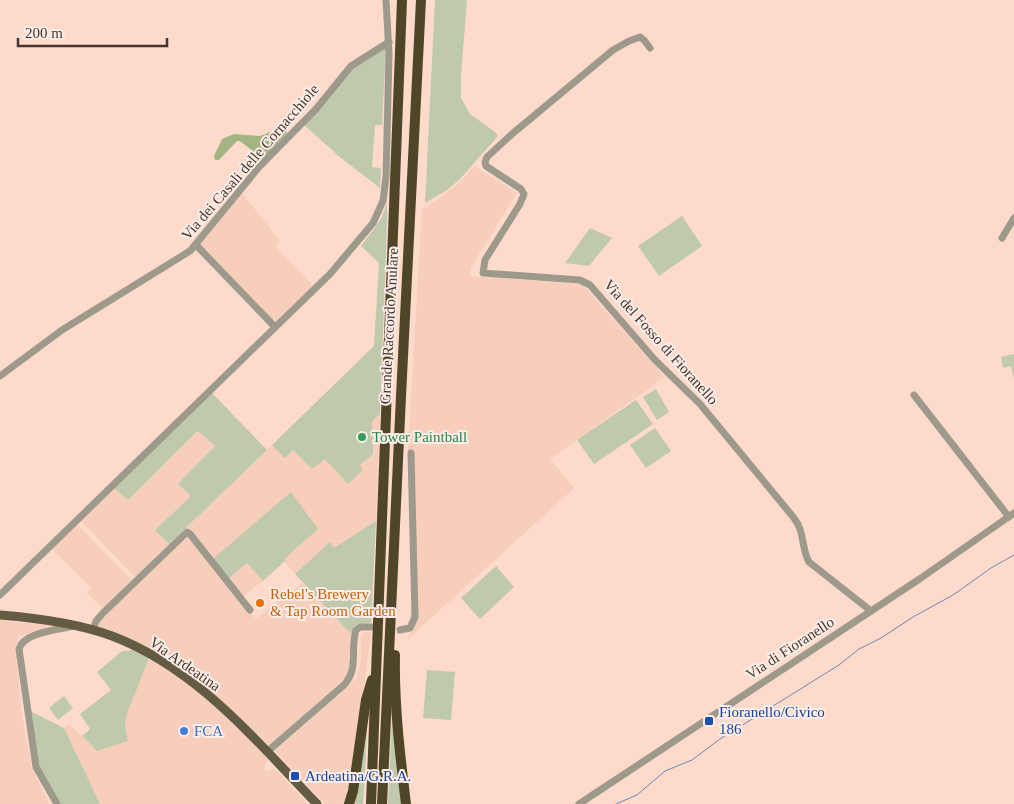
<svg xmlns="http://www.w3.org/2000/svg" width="1014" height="804" font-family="Georgia,serif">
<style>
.built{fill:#f7cdbb}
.green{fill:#bfc9ab}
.forest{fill:#a5b483}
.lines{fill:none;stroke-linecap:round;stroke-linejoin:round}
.stream{stroke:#6c86af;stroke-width:1}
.minor{stroke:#9d998b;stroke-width:7}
.major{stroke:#645b43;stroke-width:9}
.highway{stroke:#4f4629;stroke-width:10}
.leisure-dot{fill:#2e9e5b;stroke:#fcede7;stroke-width:2}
.food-dot{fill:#e8710a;stroke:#fcede7;stroke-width:2}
.transit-dot{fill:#1a4fb4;stroke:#fcede7;stroke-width:2}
.shop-dot{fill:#3f7fe0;stroke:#fcede7;stroke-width:2}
.labels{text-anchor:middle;stroke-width:4;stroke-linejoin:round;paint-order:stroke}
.street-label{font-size:15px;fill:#443530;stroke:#fcede7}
.leisure-label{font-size:15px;fill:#27864d;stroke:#fcede7;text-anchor:start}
.food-label{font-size:15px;fill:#c56008;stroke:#fcede7;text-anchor:start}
.transit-label{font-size:15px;fill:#164399;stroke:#fcede7;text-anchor:start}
.shop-label{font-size:15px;fill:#366cbe;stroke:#fcede7;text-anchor:start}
</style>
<rect width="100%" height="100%" fill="#fedacb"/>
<g class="built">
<polygon points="474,166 517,193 471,267 470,276 582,284 665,377 550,459 574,488 407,640 416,621 408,449 422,209 436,201 460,182"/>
<polygon points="242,193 280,241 275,246 313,286 274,323 199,244"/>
<polygon points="380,414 376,521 334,548 329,543 295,574 283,560 213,559 187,527 272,445 285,457 293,450 312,469"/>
<polygon points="199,431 215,446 178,484 191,496 156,529 169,544 135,577 80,520 114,488 128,500"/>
<polygon points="76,523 132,580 104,608 87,594 91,588 51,548"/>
<polygon points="188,536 256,619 302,583 351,634 351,660 347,676 270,746 222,701 147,649 128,637 98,628 99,622 184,537"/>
<polygon points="247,563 263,581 243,596 228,579"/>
<polygon points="0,620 52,626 19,636 16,645 21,709 31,765 49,804 0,804"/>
<polygon points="365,632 371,632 360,720 347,800 343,804 325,804 275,751 357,678 361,661 361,635"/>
<polygon points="149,658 189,684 234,722 233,724 240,729 265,755 267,760 264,769 267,772 273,769 277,771 308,804 100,804 64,728 69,724 97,751 128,741 125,724 127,714"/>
</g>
<g class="green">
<polygon points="435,0 467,0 461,76 461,98 470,114 495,132 498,136 460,179 447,190 425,203"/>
<polygon points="386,47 382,125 375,125 372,167 381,168 380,188 341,158 304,125 354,66"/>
<polygon points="387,203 387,222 380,414 372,421 373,454 360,465 363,470 348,484 325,459 312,469 293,450 285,458 272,445 374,346 379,263 361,246 381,219"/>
<polygon points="682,216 702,246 659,276 638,246"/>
<polygon points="590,228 612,238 589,266 565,263"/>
<polygon points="1014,354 1014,378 1011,366 1003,368 1001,357"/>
<polygon points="656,389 669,412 657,420 643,397"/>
<polygon points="212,393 267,450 169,544 155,530 191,496 178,484 215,446 198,431 128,500 114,488"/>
<polygon points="636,400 653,424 594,464 577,440"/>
<polygon points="655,428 671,451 646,468 630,445"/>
<polygon points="291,492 318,529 284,559 285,561 263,581 247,563 228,579 213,559"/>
<polygon points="376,521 371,623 358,624 354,626 351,634 295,574 330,542 334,548"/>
<polygon points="496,566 514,587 480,619 461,598"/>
<polygon points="134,650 149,658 127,714 125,724 128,741 97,751 82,736 90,729 80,714 111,690 97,672 122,651"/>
<polygon points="427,670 455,672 451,720 423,718"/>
<polygon points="64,696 73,708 58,720 49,708"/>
<polygon points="30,711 64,728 100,804 60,804 39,768"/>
<polygon points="368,713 363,804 355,804 367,717"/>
<polygon points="392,719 394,719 403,804 388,804"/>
</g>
<polygon class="forest" points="281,128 286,129 287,133 263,159 240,141 237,141 219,160 215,160 214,156 222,139 234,134 260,136"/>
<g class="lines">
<polyline class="stream" points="616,804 637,795 665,771 692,760 720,739 839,665 859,649 881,638 913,617 953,595 991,568 1014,555"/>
<g class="minor">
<path d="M650,48L644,40L640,37L629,41L613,50L512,134L487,157L485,162L486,166L521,189L524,194L520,204L485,260L483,273L580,280L590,285L655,360L700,404L794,518C805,532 801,548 809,562L871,611"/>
<polyline points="1002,238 1014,218"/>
<polyline points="196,245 275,327"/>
<polyline points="0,376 62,330 190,251 259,167 316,109 351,66 389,42"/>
<polyline points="914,395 1009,517"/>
<polyline points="0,595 330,274 373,223 383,201 386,177 389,54 386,0"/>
<polyline points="93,630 96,621 103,613 187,532 190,534 250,610"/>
<polyline points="400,630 410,628 415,617 411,453"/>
<path d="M267,752L345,684C359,667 350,649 356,630L360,627H371"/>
<path d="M57,804L36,767L19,649C24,632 58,630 73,626"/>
<polyline points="579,804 921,578 1014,513"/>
</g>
<path class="major" d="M0,615C37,618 77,623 112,636C197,668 256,741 317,804"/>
<g class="highway">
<path d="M395,655C394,705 400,755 406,804"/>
<polyline points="349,804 353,791 366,700 372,680"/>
<polyline points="371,804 402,0"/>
<polyline points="382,804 401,396 421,0"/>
</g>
</g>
<circle class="leisure-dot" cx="362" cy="437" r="5"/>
<circle class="food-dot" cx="260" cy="603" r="5"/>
<g class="transit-dot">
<rect x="704" y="716" width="10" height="10" rx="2.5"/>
<rect x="290" y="771" width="10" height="10" rx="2.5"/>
</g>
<circle class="shop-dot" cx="184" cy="731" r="5"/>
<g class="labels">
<g class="street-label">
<text transform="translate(250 162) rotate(-49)" y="5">Via dei Casali delle Cornacchiole</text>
<text transform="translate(389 326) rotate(-87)" y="5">Grande Raccordo Anulare</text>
<text transform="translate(661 342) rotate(48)" y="5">Via del Fosso di Fioranello</text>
<text transform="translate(790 648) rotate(-33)" y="5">Via di Fioranello</text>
<text transform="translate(185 664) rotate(35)" y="5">Via Ardeatina</text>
</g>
<g class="leisure-label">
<text x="372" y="442">Tower Paintball</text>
</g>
<g class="food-label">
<text x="270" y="599">Rebel's Brewery<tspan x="270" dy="17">&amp; Tap Room Garden</tspan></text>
</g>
<g class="transit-label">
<text x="719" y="717">Fioranello/Civico<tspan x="719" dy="17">186</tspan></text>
<text x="305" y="781">Ardeatina/G.R.A.</text>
</g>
<g class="shop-label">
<text x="194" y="736">FCA</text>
</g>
</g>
<path d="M18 38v8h149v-8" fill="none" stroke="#443530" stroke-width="2.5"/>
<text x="25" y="38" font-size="15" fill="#443530" stroke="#fcede7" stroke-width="4" paint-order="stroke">200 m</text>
</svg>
